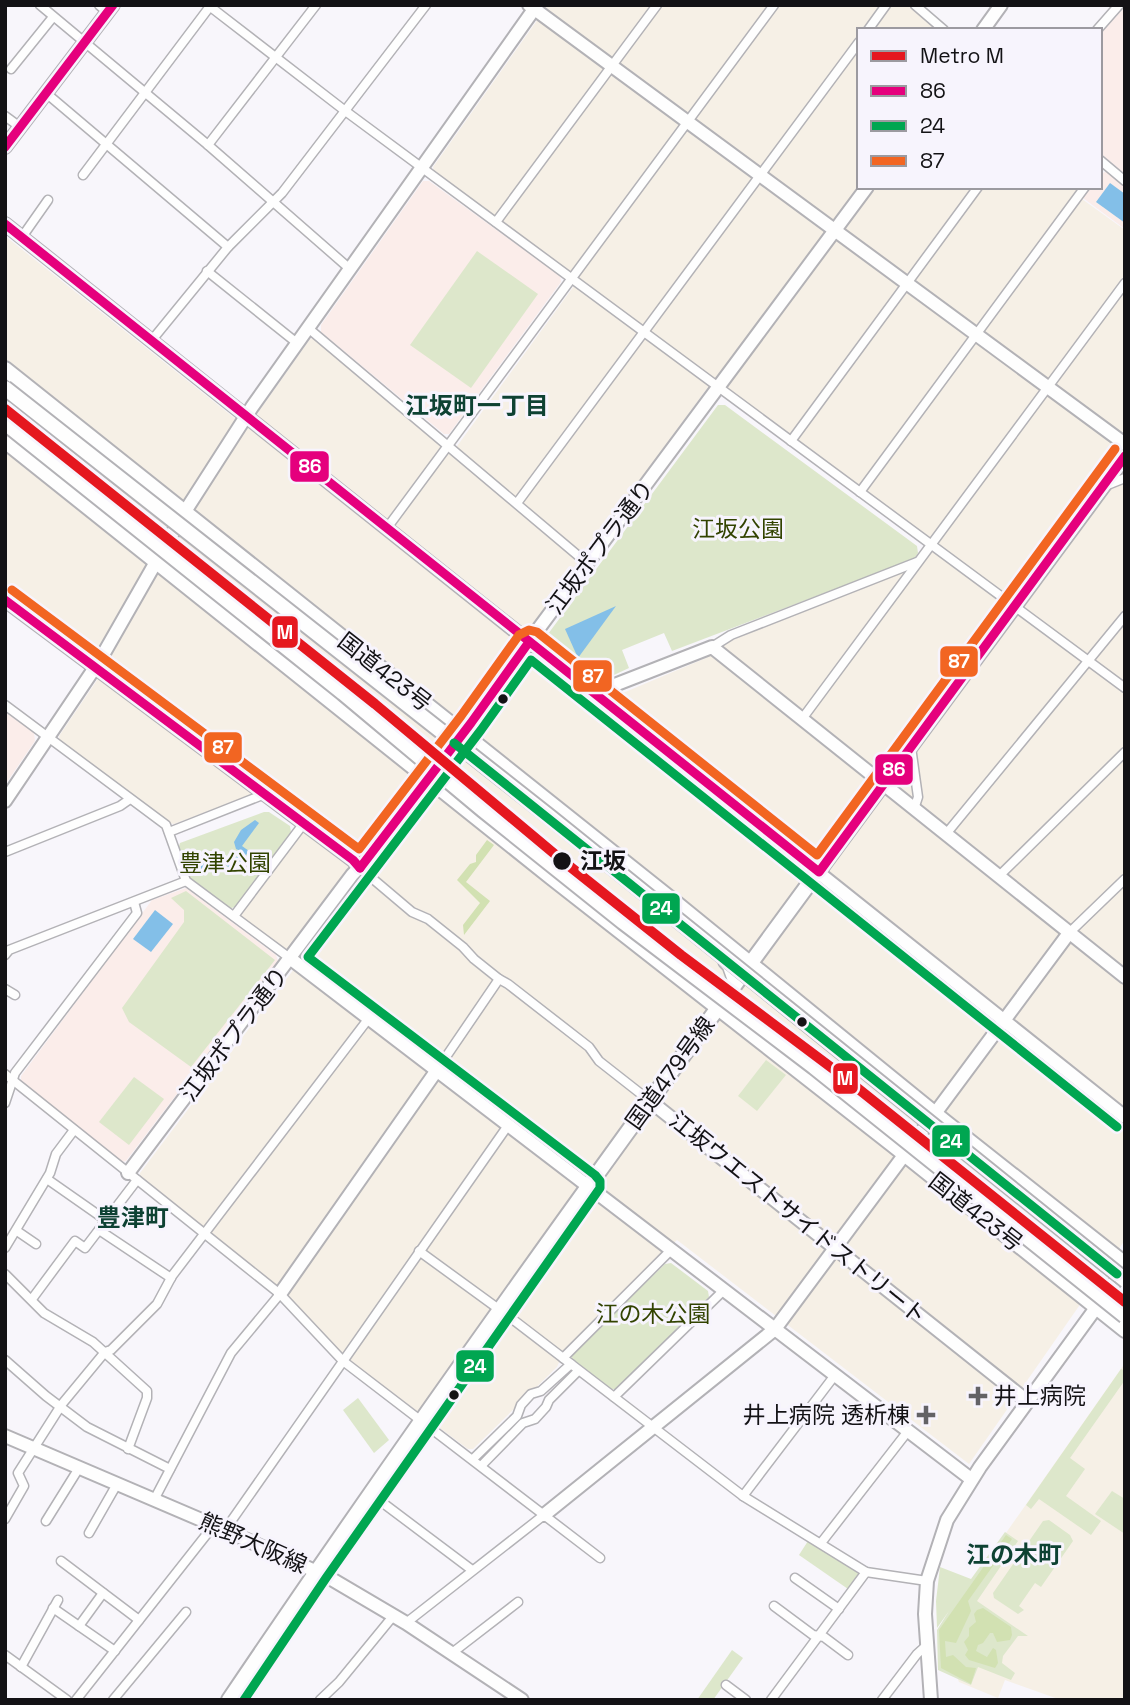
<svg xmlns="http://www.w3.org/2000/svg" width="1130" height="1705" font-family="'Space Grotesk','Noto Sans JP',sans-serif">
<style>
.commercial{fill:#f6f0e6;fill-rule:evenodd}
.education{fill:#fbedea}
.green{fill:#dde7cb}
.forest{fill:#d2e1b2}
.water{fill:#83bfe8}
.lines{fill:none;stroke-linecap:round;stroke-linejoin:round}
.street-casing{stroke:#b3b2b6;stroke-width:11}
.secondary-casing{stroke:#b3b2b6;stroke-width:16}
.highway-casing{stroke:#b3b2b6;stroke-width:18}
.street{stroke:#fefefe;stroke-width:8}
.secondary{stroke:#fefefe;stroke-width:12}
.highway{stroke:#fefefe;stroke-width:14}
.highway-bridge-casing{stroke:#b3b2b6;stroke-width:18;stroke-linecap:butt}
.highway-bridge{stroke:#fefefe;stroke-width:14}
.bus-1-casing{stroke:#f7f4fd;stroke-width:14}
.bus-2-casing{stroke:#f7f4fd;stroke-width:14}
.bus-3-casing{stroke:#f7f4fd;stroke-width:14}
.bus-1{stroke:#e5007d;stroke-width:9}
.bus-2{stroke:#00a651;stroke-width:9}
.bus-3{stroke:#f26522;stroke-width:9}
.metro-1-casing{stroke:#f7f4fd;stroke-width:16}
.metro-1{stroke:#e5171f;stroke-width:10}
.bus-dot{fill:#131215;stroke:#f7f4fd;stroke-width:2.5}
.poi-dot{fill:#636266;stroke:#f7f4fd;stroke-width:2.5}
.labels{text-anchor:middle;stroke-width:6;stroke-linejoin:round;paint-order:stroke}
.park-label{font-size:23px;fill:#324300;stroke:#f7f4fd}
.street-label{font-size:23px;fill:#131215;stroke:#f7f4fd}
.stop-label{font-size:23px;font-weight:bold;fill:#131215;stroke:#f7f4fd;text-anchor:start}
.poi-label{font-size:23px;fill:#131215;stroke:#f7f4fd;text-anchor:start}
.neighbourhood-label{font-size:24px;font-weight:bold;fill:#0e4233;stroke:#f7f4fd}
.line-badge{stroke:#f7f4fd;stroke-width:2.5}
.badge-label{font-size:19px;text-anchor:middle;font-weight:bold;fill:#fff}
</style>
<rect width="100%" height="100%" fill="#f8f6fb"/>
<g class="commercial">
<path d="M548,5H907L936,30H859V187H1090L1082,199L1125,230V428L1111,452L1122,484L1125,483V1240L969,1464L677,1240L564,1351L557,1367L473,1449H468L351,1362L288,1298L140,1178V1173L300,961L242,920L241,914L313,817L273,787L174,824L169,823L60,742L59,736L108,664L5,587V236L247,428L310,339L316,338L452,453L579,279L434,172L433,167ZM714,379L936,542L920,565L732,640L706,658L592,706L517,648Z"/>
<polygon points="1125,1363 1125,1700 1061,1700 1005,1680 998,1698 959,1682 938,1630"/>
</g>
<g class="education">
<polygon points="1125,7 1125,174 1100,153 1100,34"/>
<polygon points="1108,171 1125,186 1125,229 1083,198 1091,187 1100,187 1100,174"/>
<polygon points="423,181 429,181 560,276 561,282 449,434 444,434 321,332 321,325"/>
<polygon points="5,712 34,733 35,741 5,785"/>
<polygon points="186,888 276,955 278,961 126,1161 122,1162 21,1081 21,1076 152,900"/>
</g>
<g class="green">
<polygon points="477,251 538,294 471,388 410,345"/>
<polygon points="718,405 725,405 917,546 918,553 914,559 672,651 664,633 622,650 629,668 601,681 596,679 548,643 548,634"/>
<polygon points="264,812 269,812 290,826 291,832 235,907 228,909 191,880 178,849 180,843"/>
<polygon points="186,891 275,960 191,1067 129,1022 122,1008 184,922 184,910 171,898"/>
<polygon points="766,1060 786,1075 757,1111 738,1096"/>
<polygon points="134,1077 164,1099 129,1145 99,1122"/>
<polygon points="671,1263 708,1291 709,1297 616,1389 610,1389 572,1361 572,1354 665,1264"/>
<polygon points="1121,1369 1125,1371 1125,1380 1070,1458 1085,1469 1066,1496 1101,1521 1091,1535 1039,1499 1031,1509 1026,1505"/>
<polygon points="358,1398 389,1440 374,1453 343,1410"/>
<polygon points="1112,1491 1125,1499 1125,1534 1095,1514"/>
<polygon points="1049,1520 1070,1535 1073,1541 1041,1587 1035,1583 1019,1606 1024,1610 1018,1614 994,1598 993,1593 1043,1521"/>
<polygon points="1005,1532 1018,1541 977,1601 1028,1636 1018,1636 1003,1656 1002,1663 1015,1673 1011,1680 978,1667 971,1685 938,1670 937,1630 949,1611 937,1628 936,1601 940,1567 971,1579"/>
<polygon points="808,1541 857,1570 859,1575 848,1589 799,1555"/>
<polygon points="732,1650 743,1658 713,1700 697,1700"/>
</g>
<g class="forest">
<polygon points="487,840 494,845 466,882 490,901 464,935 463,925 480,903 457,880 470,864 476,862 476,855"/>
<polygon points="1006,1535 1012,1539 968,1601 971,1611 956,1643 945,1641 946,1657 953,1655 966,1667 976,1668 971,1684 941,1668 939,1630"/>
<polygon points="983,1608 1011,1627 1012,1635 1010,1640 997,1642 993,1633 990,1633 983,1643 978,1645 976,1651 987,1657 993,1648 996,1650 998,1663 995,1668 969,1660 965,1655 968,1650 964,1642 969,1636 969,1628 976,1622 974,1614 977,1610"/>
</g>
<g class="water">
<polygon points="1110,183 1125,194 1125,223 1096,202"/>
<polygon points="616,606 578,658 565,629"/>
<polygon points="255,820 259,823 242,846 249,851 234,871 216,858 204,873 199,869 201,858 209,852 228,859 240,856 241,851 236,849 234,842 241,830"/>
<polygon points="155,910 173,924 151,952 133,939"/>
</g>
<g class="lines">
<defs>
<g id="street">
<polyline points="40,5 208,145 350,269"/>
<polyline points="99,5 107,12"/>
<polyline points="208,5 344,110 1125,688"/>
<polyline points="915,5 944,30"/>
<polyline points="868,30 886,5"/>
<polyline points="1097,30 1119,5"/>
<polyline points="11,69 53,17"/>
<polyline points="46,93 228,247"/>
<polyline points="5,116 20,127"/>
<polyline points="208,145 316,5"/>
<polyline points="1100,160 1125,181"/>
<polyline points="83,175 211,5"/>
<polyline points="496,222 657,5"/>
<polyline points="22,237 48,200"/>
<polyline points="207,271 297,343"/>
<polyline points="308,328 588,564"/>
<polyline points="152,340 228,247 282,193 426,5"/>
<polyline points="791,441 978,187"/>
<polyline points="1105,486 1125,478"/>
<polyline points="860,492 1085,187"/>
<polyline points="517,503 859,42"/>
<polyline points="387,528 774,5"/>
<polyline points="712,647 731,635 917,562"/>
<polyline points="5,705 166,825 186,881 291,959"/>
<polyline points="802,719 1125,283"/>
<polyline points="911,747 918,797 914,809"/>
<polyline points="169,832 265,794"/>
<polyline points="946,834 1125,616"/>
<polyline points="5,852 120,806 130,799"/>
<polyline points="360,868 412,912 428,919 463,947 474,959 499,979 508,984 589,1047 599,1061 650,1101"/>
<polyline points="999,876 1125,752"/>
<polyline points="234,916 304,823"/>
<polyline points="1069,933 1125,879"/>
<polyline points="5,955 9,950 186,881"/>
<polyline points="723,963 727,967 741,1006 746,1009"/>
<polyline points="5,989 15,995"/>
<polyline points="437,1070 499,979"/>
<polyline points="5,1074 280,1294 343,1361 600,1558"/>
<polyline points="5,1103 15,1073 137,913 134,902"/>
<polyline points="47,1179 107,1221"/>
<polyline points="99,1230 171,1278"/>
<polyline points="17,1231 36,1244"/>
<polyline points="5,1248 50,1173 56,1154 74,1130"/>
<polyline points="419,1251 511,1318 743,1496 866,1572 927,1581"/>
<polyline points="5,1274 44,1313 93,1342 147,1391 147,1398 128,1449"/>
<polyline points="32,1299 75,1241 85,1248 137,1180"/>
<polyline points="563,1358 672,1249"/>
<polyline points="5,1360 46,1396 87,1427 170,1469"/>
<polyline points="614,1397 724,1290"/>
<polyline points="473,1459 517,1416 521,1405 531,1394 541,1391 571,1364"/>
<polyline points="481,1466 523,1423 535,1419 546,1407 549,1400 578,1371"/>
<polyline points="371,1494 472,1570"/>
<polyline points="743,1496 835,1375"/>
<polyline points="154,1500 231,1353 280,1294"/>
<polyline points="5,1519 24,1486 18,1473 62,1404 105,1352 111,1350 157,1304 172,1276 369,1018"/>
<polyline points="46,1521 79,1468"/>
<polyline points="225,1530 509,1124"/>
<polyline points="89,1533 117,1484"/>
<polyline points="821,1543 908,1431"/>
<polyline points="61,1561 139,1620"/>
<polyline points="795,1578 839,1609"/>
<polyline points="774,1606 813,1635 824,1637 848,1655"/>
<polyline points="53,1608 115,1651"/>
<polyline points="406,1623 544,1515"/>
<polyline points="79,1626 103,1593"/>
<polyline points="452,1653 518,1602"/>
<polyline points="5,1655 67,1700"/>
<polyline points="21,1667 58,1600"/>
<polyline points="726,1685 746,1700"/>
<polyline points="76,1700 214,1525"/>
<polyline points="113,1700 186,1612"/>
<polyline points="320,1700 339,1682 394,1615"/>
<polyline points="771,1700 866,1572"/>
<polyline points="882,1700 917,1654 927,1645"/>
</g>
<g id="secondary">
<polyline points="529,5 1125,444"/>
<polyline points="983,30 1001,5"/>
<polyline points="5,147 113,5"/>
<polyline points="5,224 1125,1117"/>
<polyline points="5,600 353,860 360,868"/>
<polyline points="594,693 712,647 1125,977"/>
<polyline points="5,801 100,660 184,513 252,407 537,5"/>
<polyline points="291,959 971,1479"/>
<polyline points="650,1101 1027,1401"/>
<polyline points="128,1173 352,875 368,858 867,187"/>
<polyline points="280,1294 437,1070"/>
<polyline points="5,1436 225,1530 328,1577 406,1623 522,1700"/>
<polyline points="544,1515 775,1329 1069,933"/>
<polyline points="931,1700 925,1614 927,1581 947,1520 980,1467 1125,1268"/>
</g>
<g id="highway">
<polyline points="5,369 677,904 945,1122 1125,1264"/>
<polyline points="5,441 551,877 893,1145 1125,1330"/>
<path d="M229,1700C515,1276 821,867 1125,456"/>
</g>
</defs>
<use href="#street" class="street-casing"/>
<use href="#secondary" class="secondary-casing"/>
<use href="#highway" class="highway-casing"/>
<use href="#street" class="street"/>
<use href="#secondary" class="secondary"/>
<use href="#highway" class="highway"/>
<defs>
<g id="highway-bridge">
<polyline points="5,388 550,817 1125,1280"/>
<polyline points="5,423 343,693 483,810 623,922 814,1067 1125,1316"/>
</g>
</defs>
<use href="#highway-bridge" class="highway-bridge-casing"/>
<use href="#highway-bridge" class="highway-bridge"/>
<defs>
<g id="bus-1">
<polyline points="5,147 113,5"/>
<polyline points="5,224 819,872 1125,456"/>
<polyline points="5,600 353,860 360,868"/>
<polyline points="360,868 471,723 529,642"/>
</g>
<g id="bus-2">
<polyline points="454,743 1117,1274"/>
<polyline points="244,1700 326,1578 600,1188 600,1181 595,1175 308,957 481,730 531,660 1117,1127"/>
</g>
<polyline id="bus-3" points="12,590 359,849 461,716 519,635 529,630 537,632 817,855 1115,449"/>
</defs>
<use href="#bus-1" class="bus-1-casing"/>
<use href="#bus-2" class="bus-2-casing"/>
<use href="#bus-3" class="bus-3-casing"/>
<use href="#bus-1" class="bus-1"/>
<use href="#bus-2" class="bus-2"/>
<use href="#bus-3" class="bus-3"/>
<defs>
<polyline id="metro-1" points="5,409 375,704 563,861 681,955 836,1071 1125,1302"/>
</defs>
<use href="#metro-1" class="metro-1-casing"/>
<use href="#metro-1" class="metro-1"/>
</g>
<g class="bus-dot">
<circle cx="503" cy="699" r="6"/>
<circle cx="562" cy="861" r="10"/>
<circle cx="802" cy="1022" r="6"/>
<circle cx="454" cy="1395" r="6"/>
</g>
<g class="poi-dot">
<path d="M974.5 1385.5h7v7h7v7h-7v7h-7v-7h-7v-7h7z"/>
<path d="M922.5 1404.5h7v7h7v7h-7v7h-7v-7h-7v-7h7z"/>
</g>
<g class="labels">
<g class="park-label">
<text x="738" y="537">江坂公園</text>
<text x="225" y="871">豊津公園</text>
<text x="653" y="1322">江の木公園</text>
</g>
<g class="street-label">
<text transform="translate(600 547) rotate(-53)" y="8">江坂ポプラ通り</text>
<text transform="translate(385 672) rotate(38)" y="8">国道423号</text>
<text transform="translate(234 1034) rotate(-53)" y="8">江坂ポプラ通り</text>
<text transform="translate(670 1073) rotate(-54)" y="8">国道479号線</text>
<text transform="translate(976 1212) rotate(38)" y="8">国道423号</text>
<text transform="translate(798 1218) rotate(39)" y="8">江坂ウエストサイドストリート</text>
<text transform="translate(253 1543) rotate(24)" y="8">熊野大阪線</text>
</g>
<g class="stop-label">
<text x="580" y="869">江坂</text>
</g>
<g class="poi-label">
<text x="994" y="1404">井上病院</text>
<text x="910" y="1423" text-anchor="end">井上病院 透析棟</text>
</g>
<g class="neighbourhood-label">
<text x="477" y="414">江坂町一丁目</text>
<text x="133" y="1226">豊津町</text>
<text x="1014" y="1563">江の木町</text>
</g>
</g>
<g class="line-badge">
<rect x="289" y="450" width="41" height="33" rx="7" fill="#e5007d"/>
<rect x="271" y="615" width="28" height="34" rx="7" fill="#e5171f"/>
<rect x="939" y="645" width="40" height="33" rx="7" fill="#f26522"/>
<rect x="572" y="659" width="41" height="34" rx="7" fill="#f26522"/>
<rect x="203" y="731" width="40" height="33" rx="7" fill="#f26522"/>
<rect x="874" y="753" width="40" height="33" rx="7" fill="#e5007d"/>
<rect x="641" y="892" width="40" height="33" rx="7" fill="#00a651"/>
<rect x="832" y="1062" width="27" height="33" rx="7" fill="#e5171f"/>
<rect x="931" y="1124" width="40" height="34" rx="7" fill="#00a651"/>
<rect x="455" y="1349" width="40" height="34" rx="7" fill="#00a651"/>
</g>
<g class="badge-label">
<text x="310" y="473">86</text>
<text x="285" y="639">M</text>
<text x="959" y="668">87</text>
<text x="593" y="683">87</text>
<text x="223" y="754">87</text>
<text x="894" y="776">86</text>
<text x="661" y="915">24</text>
<text x="845" y="1085">M</text>
<text x="951" y="1148">24</text>
<text x="475" y="1373">24</text>
</g>
<rect width="1130" height="1705" fill="none" stroke="#131215" stroke-width="14"/>
<rect x="857" y="28" width="245" height="161" fill="#f7f4fd" stroke="#9c9aa0" stroke-width="2"/>
<rect x="871" y="51" width="35" height="10" fill="#e5171f" stroke="#9c9aa0" stroke-width="2"/>
<text x="920" y="63" font-size="21" fill="#131215">Metro M</text>
<rect x="871" y="86" width="35" height="10" fill="#e5007d" stroke="#9c9aa0" stroke-width="2"/>
<text x="920" y="98" font-size="21" fill="#131215">86</text>
<rect x="871" y="121" width="35" height="10" fill="#00a651" stroke="#9c9aa0" stroke-width="2"/>
<text x="920" y="133" font-size="21" fill="#131215">24</text>
<rect x="871" y="156" width="35" height="10" fill="#f26522" stroke="#9c9aa0" stroke-width="2"/>
<text x="920" y="168" font-size="21" fill="#131215">87</text>
</svg>
